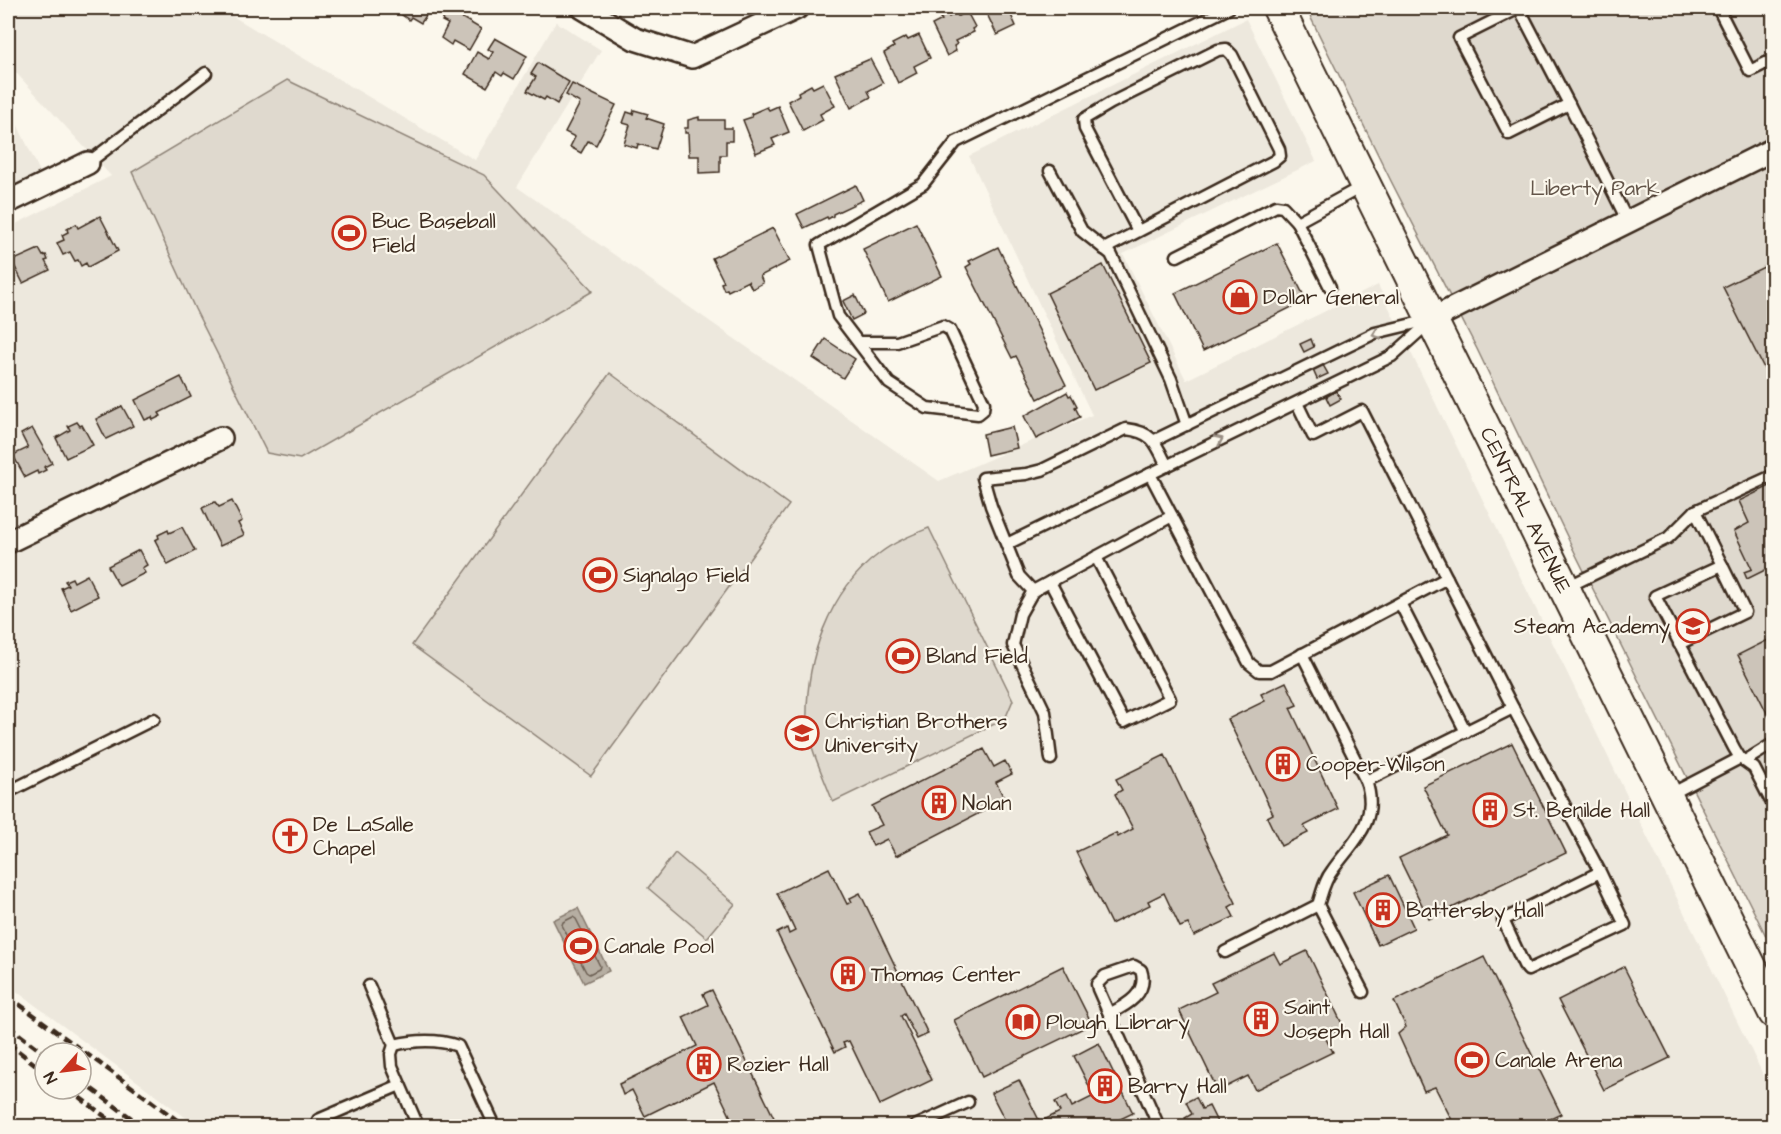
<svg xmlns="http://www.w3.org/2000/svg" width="1781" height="1134" font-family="'Architects Daughter',sans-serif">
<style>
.built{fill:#ede8dd}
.green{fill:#dfd9ce;stroke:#8d8276;stroke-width:1.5}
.water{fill:#b6aea2;stroke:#85796d;stroke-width:1.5}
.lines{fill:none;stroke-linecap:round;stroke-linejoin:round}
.shore{stroke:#6c5f53;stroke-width:1.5}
.building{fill:#ccc4b9;stroke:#3b2a1e;stroke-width:1.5}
.service-casing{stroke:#3b2a1e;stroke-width:15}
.minor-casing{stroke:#3b2a1e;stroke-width:26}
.secondary-casing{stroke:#3b2a1e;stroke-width:34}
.service{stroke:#fbf7ec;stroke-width:10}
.minor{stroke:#fbf7ec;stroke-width:21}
.secondary{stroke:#fbf7ec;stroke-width:30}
.rail{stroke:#3b2a1e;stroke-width:4.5;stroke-dasharray:9 4.5;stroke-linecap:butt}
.oneway{stroke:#9b9085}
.labels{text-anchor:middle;stroke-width:4.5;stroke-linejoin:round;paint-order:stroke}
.park-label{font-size:21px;fill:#64564a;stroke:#fbf7ec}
.poi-label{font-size:21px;fill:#3b2a1e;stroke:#fbf7ec;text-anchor:start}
.street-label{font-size:21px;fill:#3b2a1e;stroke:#fbf7ec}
</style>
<rect width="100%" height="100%" fill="#fbf7ec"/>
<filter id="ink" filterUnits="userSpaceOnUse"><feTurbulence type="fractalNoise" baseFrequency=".0167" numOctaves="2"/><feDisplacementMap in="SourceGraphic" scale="12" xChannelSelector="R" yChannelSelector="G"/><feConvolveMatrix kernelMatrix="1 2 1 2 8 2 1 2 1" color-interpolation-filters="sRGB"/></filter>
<g filter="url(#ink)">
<g class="built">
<polygon points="8,8 219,8 475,160 556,22 601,50 517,187 939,481 1092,415 969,156 1246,19 1316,161 1123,254 1186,380 1378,285 1773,1095 1773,1126 197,1126 8,985 8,228 111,176 8,64"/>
<polygon points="8,105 41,174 8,191"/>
</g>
<g class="green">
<polygon points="1306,8 1773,8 1773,950 1576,555 1477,349 1391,181"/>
<polygon points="287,80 484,175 593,291 300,459 267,453 195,309 132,172"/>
<polygon points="610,373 789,505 591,776 412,645"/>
<path d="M929,528L1013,700L1005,719L833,802C826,783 808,744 807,724C805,661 828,591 880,553C894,542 912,535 929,528Z"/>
<polygon points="675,853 735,904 707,938 648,888"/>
</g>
<polygon class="water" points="578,908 609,971 584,983 553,920"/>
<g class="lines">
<polygon class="shore" points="573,917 576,919 600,966 599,969 589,974 586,972 562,925 563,922"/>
</g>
<g class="building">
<polygon points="396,8 431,8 421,23 411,17 409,20 395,10"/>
<polygon points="980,8 1024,8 1011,15 1016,26 997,35 985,10 982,11"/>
<polygon points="449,10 481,29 469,50 453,41 451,45 441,38 448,24 442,21"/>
<polygon points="967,12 975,27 972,29 974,32 955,41 957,44 954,46 956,51 947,56 932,25 942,20 940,18 948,14 949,17 956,13 958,16"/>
<polygon points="919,35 930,58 914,66 917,73 898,83 884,53 894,47 892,44 906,37 908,40"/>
<polygon points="495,38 527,56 514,79 504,73 502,76 496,72 487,87 465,74 477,52 489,59 493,52 488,49"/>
<polygon points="870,59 883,83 868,91 871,97 851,108 835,74"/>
<polygon points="538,63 569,82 557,104 546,97 544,100 527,91 536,77 531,74"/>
<polygon points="823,83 835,106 820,114 823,120 803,131 788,101 799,95 798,92 811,85 813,88"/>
<polygon points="572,84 616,105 596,145 588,141 581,153 570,147 575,137 565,132 580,103 566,95"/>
<polygon points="778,106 789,132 772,139 775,145 756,153 743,120 752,117 751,114 767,107 769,110"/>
<polygon points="634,110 648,114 646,118 664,124 656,149 638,144 637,148 624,144 630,125 623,123 627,112 633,114"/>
<polygon points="699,117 699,120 724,120 724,128 732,128 732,141 726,141 726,155 720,155 720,172 699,173 699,156 689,156 688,133 685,133 685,128 688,128 688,120"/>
<polygon points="856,185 863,200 833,214 833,216 828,219 827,217 804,228 797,214"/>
<polygon points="100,216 118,251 88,267 86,263 81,266 78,260 75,261 70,252 63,255 57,243 64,240 62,235 68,232 67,229 76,224 78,228"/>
<polygon points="916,223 942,276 888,302 863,249"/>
<polygon points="773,228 790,261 760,276 763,283 752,289 748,281 728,291 727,289 724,290 721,283 724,282 712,258"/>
<polygon points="1277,243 1306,300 1203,351 1175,293"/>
<polygon points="998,247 1066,385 1038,399 1016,356 1012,358 966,267 971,264 969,261"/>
<polygon points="39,249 43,256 46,255 48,260 45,261 50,270 23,283 12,261"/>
<polygon points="1774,262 1774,388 1723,287"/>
<polygon points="1103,265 1151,363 1094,390 1047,293"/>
<polygon points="855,295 864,314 852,320 843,301"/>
<polygon points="825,339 855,359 843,378 813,358"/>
<polygon points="1311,339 1314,347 1304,352 1300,344"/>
<polygon points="1323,365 1328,374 1317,379 1313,370"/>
<polygon points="181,377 191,397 159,413 161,416 153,420 152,417 145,420 135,400"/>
<polygon points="1336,391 1341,399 1330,405 1326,397"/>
<polygon points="1067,392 1069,396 1071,395 1077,406 1075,407 1080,417 1036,439 1024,416"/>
<polygon points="122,406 133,426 106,439 96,419"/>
<polygon points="77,422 80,426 82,425 93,445 66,458 56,438 70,430 68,426"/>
<polygon points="1012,427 1017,448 987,455 983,434"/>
<polygon points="32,428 52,463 44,467 46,470 38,474 37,471 25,477 13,455 28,448 21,434"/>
<polygon points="1774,484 1774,582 1767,569 1747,579 1744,572 1752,569 1734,531 1749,523 1739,501"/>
<polygon points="232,501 242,521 238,523 244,535 220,546 202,508 215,502 219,507"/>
<polygon points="182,527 195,551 168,565 155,540 159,538 158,535 168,530 169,533"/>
<polygon points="139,550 147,565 142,568 145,573 119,586 108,566"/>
<polygon points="87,575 98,596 71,610 61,588 68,585 65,581 72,578 74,582"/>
<polygon points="1774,637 1774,725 1773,725 1738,655"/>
<polygon points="1286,682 1297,705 1290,708 1338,809 1304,826 1308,833 1281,846 1267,817 1273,814 1228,719 1265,701 1261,694"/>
<polygon points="1512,743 1566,853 1429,919 1399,858 1447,835 1423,786"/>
<polygon points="984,749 994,767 1005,761 1012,774 996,782 1005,800 896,856 887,839 873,846 866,832 882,825 872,806"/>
<polygon points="1165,755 1236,903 1229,907 1234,917 1194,936 1188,924 1180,927 1164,893 1148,901 1150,905 1111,924 1076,852 1116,833 1118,837 1133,829 1115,794 1122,790 1116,779"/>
<polygon points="829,868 847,904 852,902 850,898 860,893 928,1034 917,1039 904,1014 901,1016 932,1080 880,1105 849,1041 843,1043 845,1047 835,1052 777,933 787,928 789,934 795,931 777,893"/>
<polygon points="1389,875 1414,928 1378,945 1353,892"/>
<polygon points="1307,951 1344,1028 1325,1037 1333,1052 1255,1090 1248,1076 1218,1091 1179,1010 1216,992 1211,983 1274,953 1280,964"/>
<polygon points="1484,957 1561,1114 1536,1126 1455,1126 1435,1087 1424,1091 1398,1034 1406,1027 1394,1001"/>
<polygon points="1063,966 1092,1024 982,1077 954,1020"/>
<polygon points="1624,967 1670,1058 1604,1090 1558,1000"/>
<polygon points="712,990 778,1126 735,1126 714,1082 645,1116 632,1090 623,1095 619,1084 697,1046 683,1017 708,1005 703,994"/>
<polygon points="1099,1043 1133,1113 1106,1126 1008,1126 991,1093 1019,1080 1040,1122 1060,1112 1055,1102 1067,1096 1072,1107 1094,1096 1074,1056"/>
<polygon points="1196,1097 1202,1109 1209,1106 1219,1126 1182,1126 1188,1124 1185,1118 1192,1114 1186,1102"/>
</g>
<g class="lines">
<defs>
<g id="service">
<polyline points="1519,8 1459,38 1509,134 1569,104 1519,8"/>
<polyline points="1718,8 1750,71 1774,59"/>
<polyline points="1569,104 1628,222"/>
<polyline points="88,163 206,73"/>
<polyline points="1050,171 1082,231 1111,254 1171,379 1187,425"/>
<polyline points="1297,222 1330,287"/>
<polyline points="1104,249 1274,161 1280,156 1279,149 1232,55 1226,49 1218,50 1111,103 1084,119 1085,129 1138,231"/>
<polyline points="1177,256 1276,206 1283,207 1297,222 1363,186"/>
<polyline points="858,342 897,342 943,326 950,330 984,403 983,410 978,414 927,408 889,383 838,316 819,245 923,184 956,142 1229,8"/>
<polyline points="1297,403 1313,436 1362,411 1513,708"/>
<polyline points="1155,440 1375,333 1429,320"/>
<polyline points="1172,516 1249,663 1259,671 1271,671 1447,578"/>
<polyline points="1007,544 1150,474"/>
<polyline points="1722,565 1695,511 1774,475"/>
<polyline points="1050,582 1124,722 1170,699 1096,557"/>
<polyline points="1565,588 1668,538 1695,511"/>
<path d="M1033,591L1019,576L991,506L983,478L1026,474L1042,470L1126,429C1153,432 1156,443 1167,466"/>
<polyline points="1400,603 1466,732"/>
<polyline points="1679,644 1745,612 1722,565 1655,596 1734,748 1740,758 1754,768 1774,807"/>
<path d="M1302,654L1366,781C1380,822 1353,841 1332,871C1324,881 1322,893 1318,905L1363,992"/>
<polyline points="1051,759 1045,712 1013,645 1020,614 1033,591 1172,516 1150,474 1392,356 1431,321"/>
<polyline points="1745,761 1774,743"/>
<polyline points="1366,781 1513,708 1600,872 1625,925 1528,970 1524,965 1503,920 1600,872"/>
<polyline points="8,792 154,719"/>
<polyline points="1669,795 1740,758"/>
<polyline points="1225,952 1318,905"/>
<path d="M369,986L394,1045C416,1040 437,1039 458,1046L495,1126"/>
<path d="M1109,1014C1127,1005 1149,993 1141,970L1134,966L1105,976L1097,984L1098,989L1156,1120L1158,1126"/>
<polyline points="394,1045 391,1054 392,1066 418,1126"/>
<polyline points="318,1120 400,1085"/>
<polyline points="915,1126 968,1102"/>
</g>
<g id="minor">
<polyline points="583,8 635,39 692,57 797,8"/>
<polyline points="8,202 88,163"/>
<polyline points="1432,319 1774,149"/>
<polyline points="8,542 221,438"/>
</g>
<polyline id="secondary" points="1278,8 1774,1013"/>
</defs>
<use href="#service" class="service-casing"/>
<use href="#minor" class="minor-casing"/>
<use href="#secondary" class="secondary-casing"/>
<use href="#service" class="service"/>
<use href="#minor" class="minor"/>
<use href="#secondary" class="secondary"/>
<g class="rail">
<polyline points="8,996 185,1126"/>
<polyline points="8,1026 45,1054"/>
<polyline points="8,1043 45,1072"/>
<polyline points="81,1081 142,1126"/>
<polyline points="68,1089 118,1126"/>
</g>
</g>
<defs><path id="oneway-chevron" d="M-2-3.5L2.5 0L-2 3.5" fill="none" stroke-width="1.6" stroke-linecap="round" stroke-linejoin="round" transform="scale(1.5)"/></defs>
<g class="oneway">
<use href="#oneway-chevron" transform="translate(1376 334) rotate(160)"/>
<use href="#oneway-chevron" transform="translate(1219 440) rotate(-25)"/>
</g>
</g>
<defs>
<symbol id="stadium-ring" viewBox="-11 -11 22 22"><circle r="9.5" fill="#fbf7ec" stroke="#c8321e" stroke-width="1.5"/><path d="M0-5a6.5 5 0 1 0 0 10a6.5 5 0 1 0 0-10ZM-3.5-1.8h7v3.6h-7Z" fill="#c8321e"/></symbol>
<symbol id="shop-ring" viewBox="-11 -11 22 22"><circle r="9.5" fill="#fbf7ec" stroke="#c8321e" stroke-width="1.5"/><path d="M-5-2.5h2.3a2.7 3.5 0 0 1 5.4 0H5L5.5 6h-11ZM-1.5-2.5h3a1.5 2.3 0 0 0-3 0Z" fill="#c8321e"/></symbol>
<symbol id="school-ring" viewBox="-11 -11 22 22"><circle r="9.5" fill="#fbf7ec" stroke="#c8321e" stroke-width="1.5"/><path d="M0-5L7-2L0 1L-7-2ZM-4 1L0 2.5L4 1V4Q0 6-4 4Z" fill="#c8321e"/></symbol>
<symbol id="university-ring" viewBox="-11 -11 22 22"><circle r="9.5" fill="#fbf7ec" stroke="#c8321e" stroke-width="1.5"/><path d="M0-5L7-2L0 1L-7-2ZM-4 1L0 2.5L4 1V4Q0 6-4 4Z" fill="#c8321e"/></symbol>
<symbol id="building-ring" viewBox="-11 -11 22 22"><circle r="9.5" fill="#fbf7ec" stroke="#c8321e" stroke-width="1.5"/><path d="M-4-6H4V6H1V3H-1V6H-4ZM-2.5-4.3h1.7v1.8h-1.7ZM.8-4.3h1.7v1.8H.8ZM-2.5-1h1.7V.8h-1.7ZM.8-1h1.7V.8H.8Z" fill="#c8321e"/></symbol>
<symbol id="church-ring" viewBox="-11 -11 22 22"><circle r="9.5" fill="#fbf7ec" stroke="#c8321e" stroke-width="1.5"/><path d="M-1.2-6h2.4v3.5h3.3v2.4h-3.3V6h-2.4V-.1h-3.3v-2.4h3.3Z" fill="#c8321e"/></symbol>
<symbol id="library-ring" viewBox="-11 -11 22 22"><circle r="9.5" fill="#fbf7ec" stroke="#c8321e" stroke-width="1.5"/><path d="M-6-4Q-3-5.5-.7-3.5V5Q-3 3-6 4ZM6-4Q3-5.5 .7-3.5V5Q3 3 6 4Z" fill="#c8321e"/></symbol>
</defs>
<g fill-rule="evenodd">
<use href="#stadium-ring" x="330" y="214" width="38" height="38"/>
<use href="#shop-ring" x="1221" y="278" width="38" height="38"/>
<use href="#stadium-ring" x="581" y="556" width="38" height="38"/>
<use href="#school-ring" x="1674" y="607" width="38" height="38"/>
<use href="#stadium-ring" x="884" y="637" width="38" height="38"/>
<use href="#university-ring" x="783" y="714" width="38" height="38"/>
<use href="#building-ring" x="1264" y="745" width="38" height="38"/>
<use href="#building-ring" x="920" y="784" width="38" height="38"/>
<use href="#building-ring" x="1471" y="791" width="38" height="38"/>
<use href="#church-ring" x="271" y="817" width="38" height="38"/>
<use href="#building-ring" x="1364" y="891" width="38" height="38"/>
<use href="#stadium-ring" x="562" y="927" width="38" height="38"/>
<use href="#building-ring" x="829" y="955" width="38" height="38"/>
<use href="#building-ring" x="1242" y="1000" width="38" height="38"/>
<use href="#library-ring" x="1004" y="1003" width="38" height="38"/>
<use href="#stadium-ring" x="1453" y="1041" width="38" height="38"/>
<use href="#building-ring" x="685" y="1045" width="38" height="38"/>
<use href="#building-ring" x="1086" y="1067" width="38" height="38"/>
</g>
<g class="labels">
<g class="park-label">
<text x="1595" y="195">Liberty Park</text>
</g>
<g class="poi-label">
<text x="372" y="228">Buc Baseball<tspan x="372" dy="24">Field</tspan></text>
<text x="1263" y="304">Dollar General</text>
<text x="623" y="582">Signalgo Field</text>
<text x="1670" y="633" text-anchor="end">Steam Academy</text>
<text x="926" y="663">Bland Field</text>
<text x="825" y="728">Christian Brothers<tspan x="825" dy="24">University</tspan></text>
<text x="1306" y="771">Cooper-Wilson</text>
<text x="962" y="810">Nolan</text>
<text x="1513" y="817">St. Benilde Hall</text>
<text x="313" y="831">De LaSalle<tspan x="313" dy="24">Chapel</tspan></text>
<text x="1406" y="917">Battersby Hall</text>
<text x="604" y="953">Canale Pool</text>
<text x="871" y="981">Thomas Center</text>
<text x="1284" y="1014">Saint<tspan x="1284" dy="24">Joseph Hall</tspan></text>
<text x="1046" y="1029">Plough Library</text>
<text x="1495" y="1067">Canale Arena</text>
<text x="727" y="1071">Rozier Hall</text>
<text x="1128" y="1093">Barry Hall</text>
</g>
<g class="street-label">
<text transform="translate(1526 510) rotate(64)" y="7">CENTRAL AVENUE</text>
</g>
</g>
<rect width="1781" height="1134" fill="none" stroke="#fbf7ec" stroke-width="30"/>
<rect x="15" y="15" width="1751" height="1104" fill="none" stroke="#3b2a1e" stroke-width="2" filter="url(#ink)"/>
<g transform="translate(63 1071) rotate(242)"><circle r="28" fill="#fbf7ec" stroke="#aea59a" stroke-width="1.5"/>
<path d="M0-4.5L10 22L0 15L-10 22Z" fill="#c8321e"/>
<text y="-9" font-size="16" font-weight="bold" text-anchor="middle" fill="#3b2a1e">N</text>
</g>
</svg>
